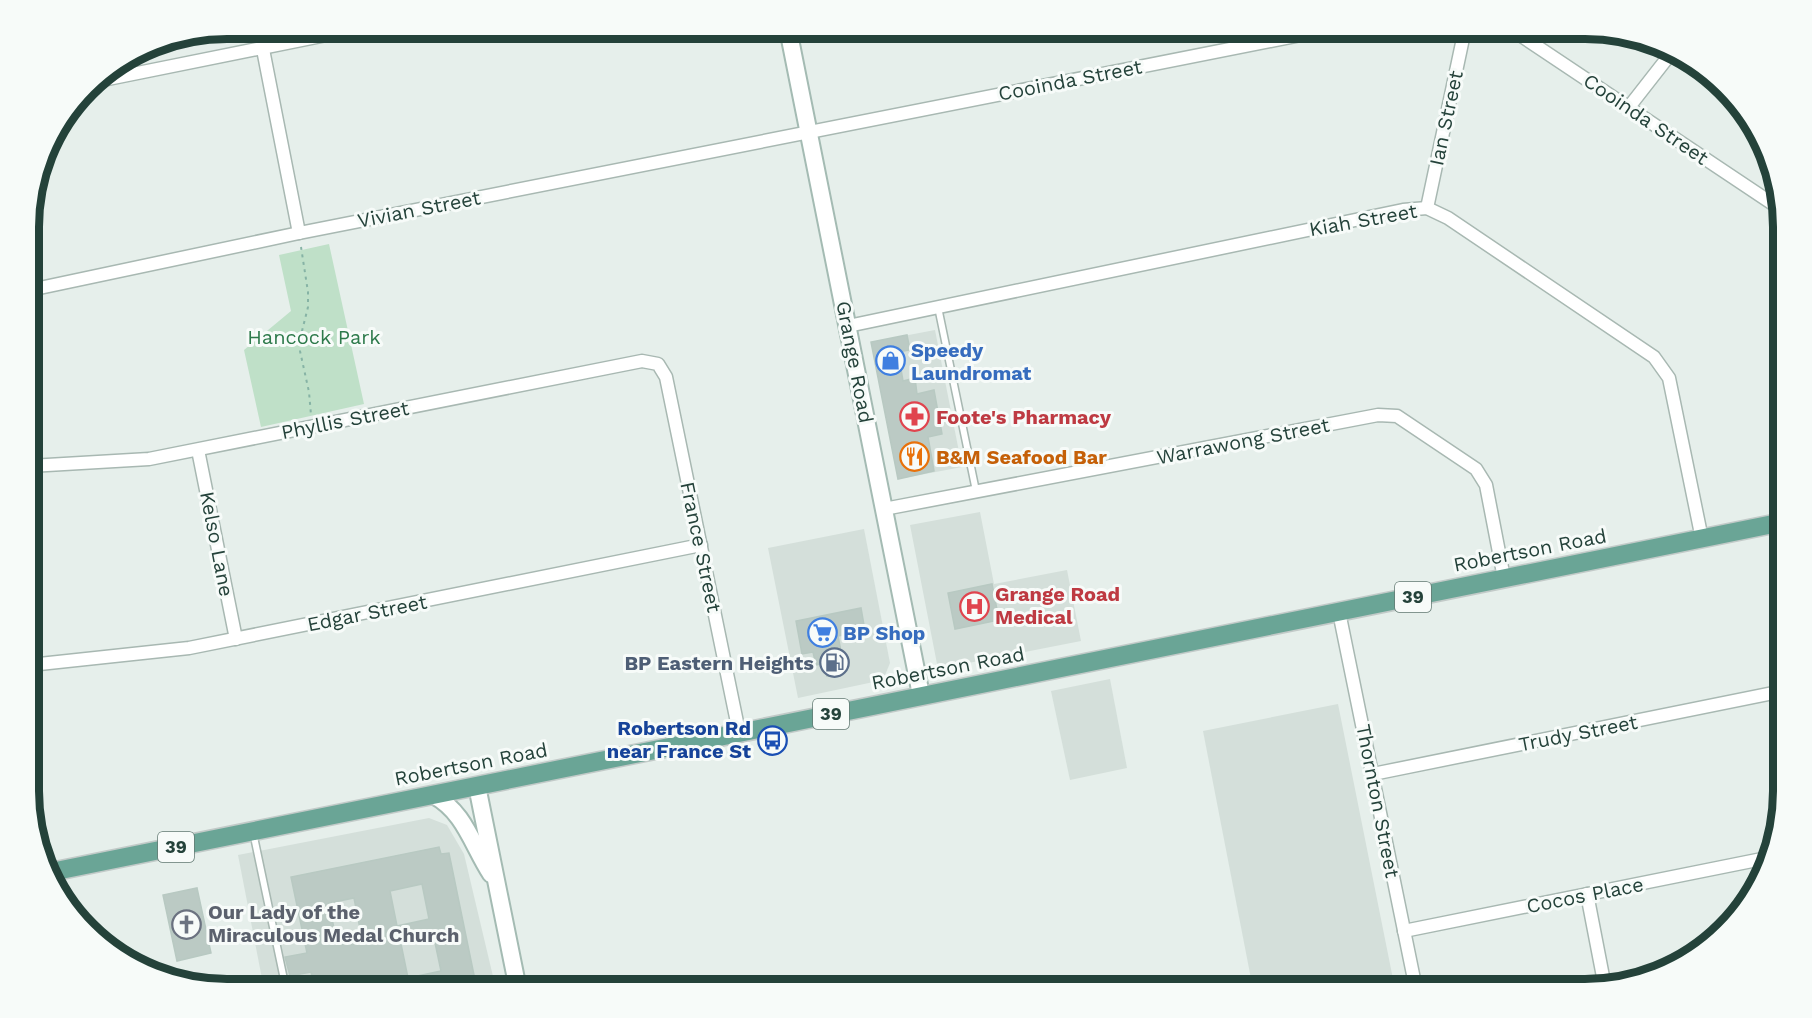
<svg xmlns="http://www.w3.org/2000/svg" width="1812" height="1018" font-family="'Work Sans',sans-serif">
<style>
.built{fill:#d4dfda}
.green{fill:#bfe0c8}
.building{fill:#bbcac4;stroke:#b8c9c2;stroke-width:1.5;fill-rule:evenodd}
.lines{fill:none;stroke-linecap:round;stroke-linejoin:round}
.lane-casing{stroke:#a8b8b2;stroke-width:9}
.street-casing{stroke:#a8b8b2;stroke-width:15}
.secondary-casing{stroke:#a4bbb3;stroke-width:20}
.primary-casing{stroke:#c2cac8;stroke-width:21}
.path{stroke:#86b3a5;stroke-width:2;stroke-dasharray:3 4.5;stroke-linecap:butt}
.lane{stroke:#fff;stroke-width:6}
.street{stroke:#fff;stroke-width:12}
.secondary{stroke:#fff;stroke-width:16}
.primary{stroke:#6aa596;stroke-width:18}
.labels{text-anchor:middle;stroke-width:6;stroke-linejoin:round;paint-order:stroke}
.shield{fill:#f7fbf9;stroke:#637a73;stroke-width:1.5}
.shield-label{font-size:18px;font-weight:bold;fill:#24423a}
.street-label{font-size:20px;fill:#24423a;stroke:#f7fbf9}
.park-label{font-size:20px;fill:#2d7a4b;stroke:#f7fbf9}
.shop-label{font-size:20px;font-weight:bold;fill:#366cbe;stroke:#f7fbf9;text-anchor:start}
.health-label{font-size:20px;font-weight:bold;fill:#be3a42;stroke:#f7fbf9;text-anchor:start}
.food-label{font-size:20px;font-weight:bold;fill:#c56008;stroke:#f7fbf9;text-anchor:start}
.service-label{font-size:20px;font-weight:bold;fill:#4e5e75;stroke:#f7fbf9;text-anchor:end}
.transit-label{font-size:20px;font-weight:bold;fill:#164399;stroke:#f7fbf9;text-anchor:end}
.worship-label{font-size:20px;font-weight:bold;fill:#5b616d;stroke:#f7fbf9;text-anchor:start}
.rim{fill:none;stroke:#24423a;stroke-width:8}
</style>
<rect width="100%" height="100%" fill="#e6efeb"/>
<g class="built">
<polygon points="935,330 962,467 904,478 877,341"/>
<polygon points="980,512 994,584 1067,570 1081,641 938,669 910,525"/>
<polygon points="864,529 890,663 883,680 798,698 768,548"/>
<polygon points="1110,679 1127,768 1070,780 1051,691"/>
<polygon points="1338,704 1393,979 1347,989 1253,989 1203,731"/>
<polygon points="429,818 447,825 464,854 496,989 264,989 238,855"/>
</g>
<polygon class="green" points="329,244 364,404 261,427 244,350 291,311 279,255"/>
<g class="building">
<polygon points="907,335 910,350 898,352 903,381 915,378 917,394 934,390 942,434 928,437 934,471 898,479 871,342"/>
<polygon points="992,584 999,620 955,629 948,593"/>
<polygon points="861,608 865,631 838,636 845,672 827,676 824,663 816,665 813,652 802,654 796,621"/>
<path d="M439,847L441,854L449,853L475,980L469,981L471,989H315L311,972L290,976L285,957L307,953L291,877ZM422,884L429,919L397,926L390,891ZM354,898L361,934L336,939L329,903ZM434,938L441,971L408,978L401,944Z"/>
<polygon points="197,888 211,953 177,961 163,895"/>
</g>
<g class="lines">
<defs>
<g id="lane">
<polyline points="938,307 976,491"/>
<polyline points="253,832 286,989"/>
</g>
<g id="street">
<polyline points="259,29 299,233"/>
<polyline points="1511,29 1782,210"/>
<polyline points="93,82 356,29"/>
<polyline points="1629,107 1672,52"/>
<polyline points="1427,208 1465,29"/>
<polyline points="30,290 299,233 1331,29"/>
<polyline points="848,326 1403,210 1427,208 1448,218 1654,357 1669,378 1702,539"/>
<polyline points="198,450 236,639"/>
<polyline points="30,466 149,459 642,361 658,364 666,377 739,732"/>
<polyline points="884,509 1378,415 1397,416 1476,469 1486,485 1504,578"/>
<polyline points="1339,612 1416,989"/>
<polyline points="30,665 189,648 701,545"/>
<polyline points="1373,774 1783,691"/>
<polyline points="1587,894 1605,987"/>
<polyline points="1404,931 1767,858"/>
</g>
<g id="secondary">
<polyline points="788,29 921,695"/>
<polyline points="477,786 518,989"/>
<path d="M433,795C465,812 472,845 491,874"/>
</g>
<polyline id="primary" points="51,872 1783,522"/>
</defs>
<use href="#lane" class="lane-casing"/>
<use href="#street" class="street-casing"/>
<use href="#secondary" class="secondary-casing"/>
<use href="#primary" class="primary-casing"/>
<polyline class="path" points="301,247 308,292 308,307 300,339 300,351 309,392 311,415"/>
<use href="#lane" class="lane"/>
<use href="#street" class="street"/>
<use href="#secondary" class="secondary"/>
<use href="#primary" class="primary"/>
</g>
<defs>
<symbol id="shop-ring" viewBox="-11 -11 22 22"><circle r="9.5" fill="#f7fbf9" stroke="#3f7fe0" stroke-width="1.5"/><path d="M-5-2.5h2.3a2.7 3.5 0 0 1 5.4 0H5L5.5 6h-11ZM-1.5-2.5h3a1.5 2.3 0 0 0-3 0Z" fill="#3f7fe0"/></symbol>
<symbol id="pharmacy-ring" viewBox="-11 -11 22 22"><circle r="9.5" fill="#f7fbf9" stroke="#e0444e" stroke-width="1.5"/><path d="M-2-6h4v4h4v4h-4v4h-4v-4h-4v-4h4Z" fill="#e0444e"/></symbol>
<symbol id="restaurant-ring" viewBox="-11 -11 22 22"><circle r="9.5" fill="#f7fbf9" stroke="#e8710a" stroke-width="1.5"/><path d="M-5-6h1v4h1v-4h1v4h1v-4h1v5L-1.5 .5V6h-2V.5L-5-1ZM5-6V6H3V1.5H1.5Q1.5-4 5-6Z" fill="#e8710a"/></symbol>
<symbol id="hospital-ring" viewBox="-11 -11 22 22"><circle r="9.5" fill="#f7fbf9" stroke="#e0444e" stroke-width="1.5"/><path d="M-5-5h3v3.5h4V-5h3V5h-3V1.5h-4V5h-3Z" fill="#e0444e"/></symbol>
<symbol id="supermarket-ring" viewBox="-11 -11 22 22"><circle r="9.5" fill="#f7fbf9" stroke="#3f7fe0" stroke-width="1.5"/><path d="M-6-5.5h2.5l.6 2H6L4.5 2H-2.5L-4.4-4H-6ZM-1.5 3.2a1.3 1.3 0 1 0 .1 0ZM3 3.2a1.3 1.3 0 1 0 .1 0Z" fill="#3f7fe0"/></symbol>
<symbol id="fuel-ring" viewBox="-11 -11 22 22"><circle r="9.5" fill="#f7fbf9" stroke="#5c6f8a" stroke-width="1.5"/><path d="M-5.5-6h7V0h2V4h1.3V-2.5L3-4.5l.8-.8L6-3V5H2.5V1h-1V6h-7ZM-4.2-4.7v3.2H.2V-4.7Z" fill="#5c6f8a"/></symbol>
<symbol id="bus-ring" viewBox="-11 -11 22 22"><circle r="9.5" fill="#f7fbf9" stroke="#1a4fb4" stroke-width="1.5"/><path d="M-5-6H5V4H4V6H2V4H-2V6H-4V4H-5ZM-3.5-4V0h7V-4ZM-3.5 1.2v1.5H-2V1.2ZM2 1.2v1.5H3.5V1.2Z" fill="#1a4fb4"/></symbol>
<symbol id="church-ring" viewBox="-11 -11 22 22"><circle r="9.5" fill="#f7fbf9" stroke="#6b7280" stroke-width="1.5"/><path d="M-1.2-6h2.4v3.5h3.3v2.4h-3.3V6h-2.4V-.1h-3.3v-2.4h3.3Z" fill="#6b7280"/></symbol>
</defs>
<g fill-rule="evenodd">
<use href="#shop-ring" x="874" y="344" width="33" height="33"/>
<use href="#pharmacy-ring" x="898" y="400" width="33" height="33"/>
<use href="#restaurant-ring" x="898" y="440" width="33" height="33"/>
<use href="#hospital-ring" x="958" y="590" width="33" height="33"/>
<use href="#supermarket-ring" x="806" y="616" width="33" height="33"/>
<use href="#fuel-ring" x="818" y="646" width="33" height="33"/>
<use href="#bus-ring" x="756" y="724" width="33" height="33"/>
<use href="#church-ring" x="170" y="908" width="33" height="33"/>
</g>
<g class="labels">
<g class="shield">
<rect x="1395" y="582" width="36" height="30" rx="4.5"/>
<rect x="813" y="699" width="36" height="30" rx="4.5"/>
<rect x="158" y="832" width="36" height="30" rx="4.5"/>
</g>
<g class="shield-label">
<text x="1413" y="603">39</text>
<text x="831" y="720">39</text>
<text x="176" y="853">39</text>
</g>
<g class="street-label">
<text transform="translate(1070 80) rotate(-11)" y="7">Cooinda Street</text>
<text transform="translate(1446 118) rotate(-78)" y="7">Ian Street</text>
<text transform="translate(1646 119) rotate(34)" y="7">Cooinda Street</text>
<text transform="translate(419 209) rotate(-11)" y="7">Vivian Street</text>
<text transform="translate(1363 220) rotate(-10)" y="7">Kiah Street</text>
<text transform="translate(855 362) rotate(79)" y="7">Grange Road</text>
<text transform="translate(345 420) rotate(-11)" y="7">Phyllis Street</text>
<text transform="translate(1243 441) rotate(-11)" y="7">Warrawong Street</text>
<text transform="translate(217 544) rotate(79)" y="7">Kelso Lane</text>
<text transform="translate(701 547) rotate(78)" y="7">France Street</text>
<text transform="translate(1530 550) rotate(-11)" y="7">Robertson Road</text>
<text transform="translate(367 613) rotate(-11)" y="7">Edgar Street</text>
<text transform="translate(948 668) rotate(-11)" y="7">Robertson Road</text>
<text transform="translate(1578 733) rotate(-11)" y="7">Trudy Street</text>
<text transform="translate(471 764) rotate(-11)" y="7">Robertson Road</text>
<text transform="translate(1378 801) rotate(79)" y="7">Thornton Street</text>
<text transform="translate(1585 895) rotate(-11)" y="7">Cocos Place</text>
</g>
<g class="park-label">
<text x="314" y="344">Hancock Park</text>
</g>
<g class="shop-label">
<text x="911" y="357">Speedy<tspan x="911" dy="23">Laundromat</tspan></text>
<text x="843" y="640">BP Shop</text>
</g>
<g class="health-label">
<text x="936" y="424">Foote's Pharmacy</text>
<text x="995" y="601">Grange Road<tspan x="995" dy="23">Medical</tspan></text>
</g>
<g class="food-label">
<text x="936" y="464">B&amp;M Seafood Bar</text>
</g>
<g class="service-label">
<text x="814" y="670">BP Eastern Heights</text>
</g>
<g class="transit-label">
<text x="751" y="735">Robertson Rd<tspan x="751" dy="23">near France St</tspan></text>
</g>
<g class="worship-label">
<text x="208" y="919">Our Lady of the<tspan x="208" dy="23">Miraculous Medal Church</tspan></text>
</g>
</g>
<path d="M0 0H1812V1018H0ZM227 39H1585A188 188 0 0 1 1773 227V791A188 188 0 0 1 1585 979H227A188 188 0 0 1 39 791V227A188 188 0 0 1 227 39Z" fill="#f7fbf9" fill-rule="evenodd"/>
<path class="rim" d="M227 39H1585A188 188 0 0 1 1773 227V791A188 188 0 0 1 1585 979H227A188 188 0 0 1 39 791V227A188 188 0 0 1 227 39Z"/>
</svg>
